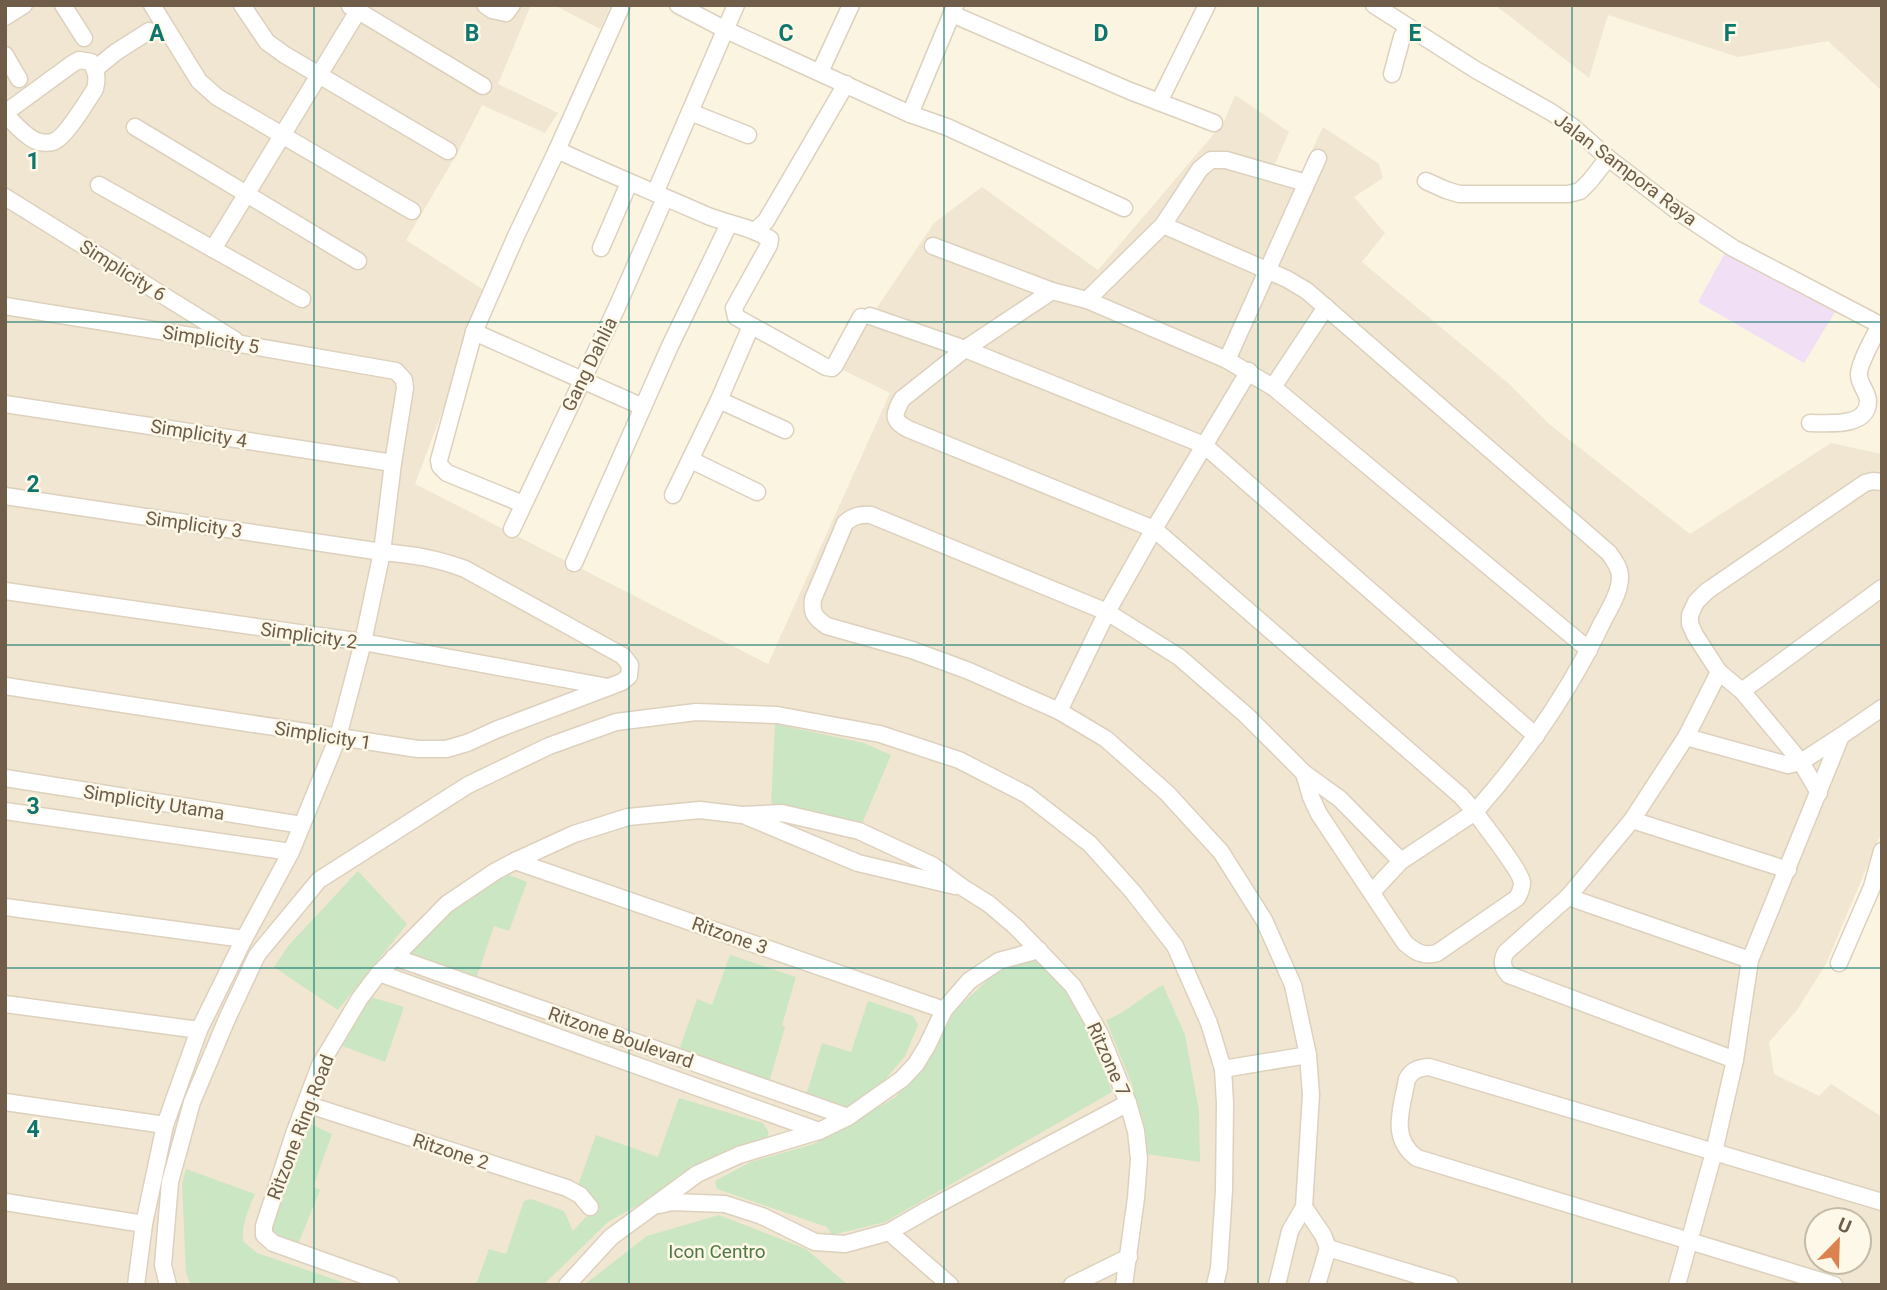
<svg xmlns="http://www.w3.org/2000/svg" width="1887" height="1290" font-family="Roboto,sans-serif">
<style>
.residential{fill:#f1e6d1;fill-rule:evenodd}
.education{fill:#f1dff6}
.green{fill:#cbe6c2}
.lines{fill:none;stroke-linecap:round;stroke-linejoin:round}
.minor-casing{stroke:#ddd1be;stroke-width:19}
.minor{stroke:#fff;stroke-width:16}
.grid{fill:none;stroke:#0f766e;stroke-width:2;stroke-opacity:0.55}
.labels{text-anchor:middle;stroke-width:5;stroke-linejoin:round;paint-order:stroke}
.street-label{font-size:19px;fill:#6f5d4a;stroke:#fdf8e7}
.park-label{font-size:19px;fill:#4f7a46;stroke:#fdf8e7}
.grid-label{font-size:23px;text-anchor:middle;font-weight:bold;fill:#0f766e;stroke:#fdf8e7;stroke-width:5;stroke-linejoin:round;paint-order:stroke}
</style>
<rect width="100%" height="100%" fill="#faf4e1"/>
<g class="residential">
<path d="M5,5H531L498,84L558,113L545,133L482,105L458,152L406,240L487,292L415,484L768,664L890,393L837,367L934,223L982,187L1098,270L1224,122L1235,95L1289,132L1274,166L1302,171L1323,127L1379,164L1383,178L1354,197L1385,233L1362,262L1508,383L1549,424L1690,534L1831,443L1882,454V831L1826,964L1797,1010L1769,1042L1774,1074L1819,1096L1831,1084L1882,1117V1285H5ZM1817,1220H1859V1262H1817Z"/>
<polygon points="554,5 611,5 600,29"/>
<polygon points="1495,5 1882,5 1882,91 1828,41 1738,57 1608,15 1589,78"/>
</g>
<polygon class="education" points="1725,253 1835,312 1804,363 1698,302"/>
<g class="green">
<polygon points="775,724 864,743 891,755 861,826 771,807"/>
<polygon points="358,871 407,924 338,1010 274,967 289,945"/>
<polygon points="509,875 527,882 509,931 494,926 474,985 398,963 424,928 495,877"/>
<polygon points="730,955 796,977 782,1025 785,1027 768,1086 677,1056 697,999 712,1005"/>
<polygon points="1033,958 1065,990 1095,1041 1112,1092 885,1222 832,1235 827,1227 717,1189 715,1181 751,1162 814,1144 896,1097 932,1055 954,1011 1000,969"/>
<path d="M1163,985L1185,1035L1199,1111L1200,1162L1140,1153L1139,1129L1133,1087L1106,1020C1127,1013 1143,995 1163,985Z"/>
<polygon points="368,996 404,1007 385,1062 337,1044"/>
<polygon points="868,1001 913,1016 918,1025 905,1056 883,1082 842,1112 805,1099 822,1043 851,1052"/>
<polygon points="679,1098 763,1123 768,1131 768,1136 763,1143 720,1159 608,1222 543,1285 476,1285 489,1249 506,1254 524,1201 531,1199 564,1211 573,1231 590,1213 577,1188 596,1135 658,1157"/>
<polygon points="300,1123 308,1123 332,1134 313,1187 320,1190 298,1244 261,1235"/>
<path d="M186,1169L255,1194C248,1210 242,1223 243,1241L257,1253L351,1285H191L186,1273L182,1183Z"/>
<polygon points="719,1215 806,1249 848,1285 584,1285 647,1236"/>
</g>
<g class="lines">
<defs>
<g id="minor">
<polyline points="63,5 84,38"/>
<polyline points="152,5 199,81 217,97 412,211"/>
<polyline points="242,5 267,42 285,55 448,151"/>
<polyline points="485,5 492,10 506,13 512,5"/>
<polyline points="678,5 726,30 910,114 947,127 1124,208"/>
<polyline points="1374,5 1476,70 1551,112 1573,127 1608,158 1676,210 1733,248 1882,326"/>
<polyline points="350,6 483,86"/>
<polyline points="952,14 1130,91 1214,123"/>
<polyline points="5,17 24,5"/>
<polyline points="5,55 19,79"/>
<polyline points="95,69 116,52 149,31"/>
<polyline points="820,72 851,5"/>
<polyline points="1392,74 1402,37 1407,27"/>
<polyline points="1159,102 1207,5"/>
<polyline points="690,112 748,135"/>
<path d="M5,113L72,64L79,60L91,62C96,71 98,78 95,89C87,101 67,135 55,141C49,144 40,143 34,140C23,134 14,123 5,114"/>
<polyline points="910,114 955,6"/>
<polyline points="135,127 358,261"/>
<path d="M557,150C607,173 658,194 708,216C729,224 751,227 770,239L769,245L734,308L736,317L826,367L832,368L835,365L861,317"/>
<polyline points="1426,181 1446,190 1459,194 1568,194 1580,191 1590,181 1608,158"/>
<polyline points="99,185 302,299"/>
<polyline points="655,193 736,5"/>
<polyline points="5,197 235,340"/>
<path d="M1163,225L1287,279L1307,291L1609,553C1614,560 1620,568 1620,577C1620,592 1610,608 1603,621C1570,691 1526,754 1475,812C1484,825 1520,870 1522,882C1522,888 1520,893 1517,898L1437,953C1424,957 1415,952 1405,943L1319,814L1311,797L1304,773"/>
<polyline points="755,231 766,221 846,84"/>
<polyline points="933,246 1052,291 1087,300 1227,360 1273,387 1589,650"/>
<polyline points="601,248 629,183"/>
<polyline points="213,249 358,11"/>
<path d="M1052,291L965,349L902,399C894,414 891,420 908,429L1154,529L1461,796L1475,812L1401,861L1372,892"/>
<polyline points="1087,300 1163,225 1200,169 1211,160 1226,160 1306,183"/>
<polyline points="5,306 241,344 396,371 404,380 405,388 393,463 382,552 363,642 338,737 291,852 244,939 199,1030 165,1125 144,1224 136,1285"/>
<polyline points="870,316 965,349 1204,445 1536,736"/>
<polyline points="474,332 643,407"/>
<polyline points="1227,360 1318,158"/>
<polyline points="1273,387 1326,307"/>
<polyline points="719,400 785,430"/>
<polyline points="5,404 393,463"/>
<path d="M1810,423C1828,423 1869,428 1868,400C1867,391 1859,384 1859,375C1858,365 1875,335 1880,325"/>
<polyline points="691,460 757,492"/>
<polyline points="673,495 719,400 751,326"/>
<path d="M5,496L382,552C415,555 435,558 465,569L623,656L630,665L629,676L622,682L498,729L467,743L446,749H418L5,686"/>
<polyline points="523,504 447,473 440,466 439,460 474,332 516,236 557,150 622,5"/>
<polyline points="512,529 617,307 665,198"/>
<polyline points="574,563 670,346 729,224"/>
<polyline points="5,591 363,642 608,687"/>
<path d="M1719,672L1686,737L1632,820L1568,897L1506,952C1501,961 1502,968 1509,975L1735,1060"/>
<polyline points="1742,691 1882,588"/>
<polyline points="1059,711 1107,612 1154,529 1249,371"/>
<polyline points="1686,737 1788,765 1801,762 1841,736"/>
<polyline points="5,778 302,825"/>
<polyline points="1819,793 1801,762 1742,691 1719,672 1695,635 1690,624 1690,615 1696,602 1707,591 1865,483 1873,481 1882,482"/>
<polyline points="5,811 291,852"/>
<polyline points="748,817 858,863 955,886"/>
<polyline points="1632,820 1788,870"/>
<polyline points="515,861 944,1010"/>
<path d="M1401,861L1340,799L1304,773L1246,715L1179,657L1107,612L871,515C860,514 853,516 845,523L813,599C811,613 815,618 827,626L912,650L969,671L1059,711L1106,739L1167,793L1221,852L1264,920L1293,985L1308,1055L1311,1095L1304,1207L1323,1235L1328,1248L1450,1285"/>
<polyline points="1568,897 1750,960"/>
<polyline points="5,907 244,939"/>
<polyline points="394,957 848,1117"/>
<polyline points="1839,963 1872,887 1882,851"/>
<polyline points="379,973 819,1131"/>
<polyline points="5,1004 199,1030"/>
<polyline points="1223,1069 1308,1055"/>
<polyline points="5,1102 165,1125"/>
<polyline points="306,1104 567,1188 580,1195 590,1207"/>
<polyline points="5,1202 144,1224"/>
<polyline points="659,1205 672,1202 725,1204 762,1216 815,1242 845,1244 889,1232 927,1210 1128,1103"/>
<polyline points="889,1232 950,1285"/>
<polyline points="168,1285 163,1265 170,1182 192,1102 227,1019 257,955 319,880 468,785 549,746 616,722 696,712 777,715 880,734 959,760 1027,795 1090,844 1133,892 1175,946 1209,1023 1223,1069 1225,1103 1224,1190 1219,1268 1215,1285"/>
<polyline points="391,1285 273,1243 264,1235 264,1226 295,1131 320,1065 360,998 379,973 447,904 496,871 515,861 574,834 628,817 700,810 742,815 782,813 859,831 932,865 962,887 989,904 1016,927 1073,986 1100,1034 1128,1103 1136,1131 1139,1159 1136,1198 1124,1285"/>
<polyline points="567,1285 611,1237 697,1174 739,1155 819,1131 848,1117 902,1079 916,1064 927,1046 944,1010 969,981 999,961 1039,950"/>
<polyline points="1072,1285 1129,1257"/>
<polyline points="1277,1285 1290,1231 1304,1207"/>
<polyline points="1317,1285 1328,1248"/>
<polyline points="1677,1285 1714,1152 1735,1060 1750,960 1841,736 1882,708"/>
<path d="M1834,1285L1417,1158C1389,1138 1402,1108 1407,1079C1412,1070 1418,1068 1429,1067L1882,1202"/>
</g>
</defs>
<use href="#minor" class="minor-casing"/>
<use href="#minor" class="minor"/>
</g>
<path class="grid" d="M314,5V1285M629,5V1285M944,5V1285M1258,5V1285M1572,5V1285M5,322H1882M5,645H1882M5,968H1882"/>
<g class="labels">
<g class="street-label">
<text transform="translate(1626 169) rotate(37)" y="7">Jalan Sampora Raya</text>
<text transform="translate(123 270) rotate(32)" y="7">Simplicity 6</text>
<text transform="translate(211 339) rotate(9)" y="7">Simplicity 5</text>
<text transform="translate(589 364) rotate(-64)" y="7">Gang Dahlia</text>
<text transform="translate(199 433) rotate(9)" y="7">Simplicity 4</text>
<text transform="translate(194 524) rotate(8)" y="7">Simplicity 3</text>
<text transform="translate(309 635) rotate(8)" y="7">Simplicity 2</text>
<text transform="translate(323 735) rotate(9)" y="7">Simplicity 1</text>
<text transform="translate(154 802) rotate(9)" y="7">Simplicity Utama</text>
<text transform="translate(730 935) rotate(19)" y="7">Ritzone 3</text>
<text transform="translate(621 1037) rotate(19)" y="7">Ritzone Boulevard</text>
<text transform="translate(1109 1059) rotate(66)" y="7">Ritzone 7</text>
<text transform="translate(300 1127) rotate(-69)" y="7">Ritzone Ring Road</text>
<text transform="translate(451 1151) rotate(18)" y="7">Ritzone 2</text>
</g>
<g class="park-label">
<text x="717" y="1258">Icon Centro</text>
</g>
</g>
<g class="grid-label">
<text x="157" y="41">A</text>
<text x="472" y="41">B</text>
<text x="786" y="41">C</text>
<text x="1101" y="41">D</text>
<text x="1415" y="41">E</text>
<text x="1730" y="41">F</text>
<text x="33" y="169">1</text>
<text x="33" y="492">2</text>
<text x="33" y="814">3</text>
<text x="33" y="1137">4</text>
</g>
<rect width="1887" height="1290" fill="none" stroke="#6f5d4a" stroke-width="14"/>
<g transform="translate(1838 1241) rotate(23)"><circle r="33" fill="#fdf8e7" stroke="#c4baa8" stroke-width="2"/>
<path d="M0-5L12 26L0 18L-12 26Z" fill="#db824f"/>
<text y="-10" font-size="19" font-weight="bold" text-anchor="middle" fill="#6f5d4a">U</text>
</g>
</svg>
